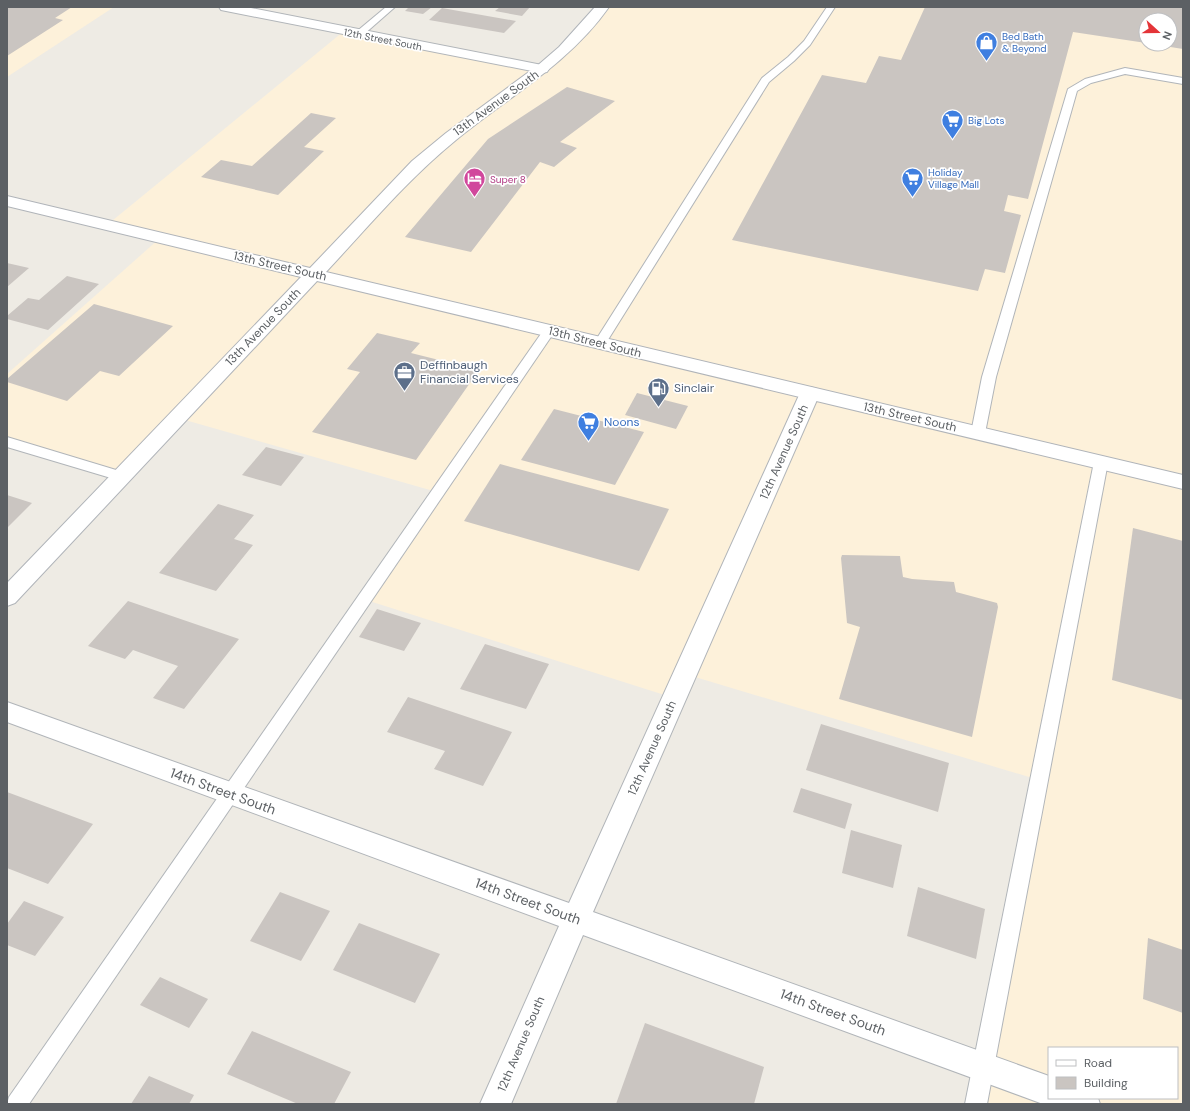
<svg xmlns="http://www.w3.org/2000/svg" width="1190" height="1111" font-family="'DM Sans',sans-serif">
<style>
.commercial{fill:#fdf1da;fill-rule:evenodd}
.building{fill:#cac5c1}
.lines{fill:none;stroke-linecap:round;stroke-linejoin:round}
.lane-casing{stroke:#b1b5b9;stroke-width:2}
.street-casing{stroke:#b1b5b9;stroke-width:2}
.secondary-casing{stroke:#b0b4b9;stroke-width:2}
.lane{fill:#fff;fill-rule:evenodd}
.street{fill:#fff;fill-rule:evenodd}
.secondary{fill:#fff;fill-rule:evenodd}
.labels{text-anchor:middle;stroke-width:3.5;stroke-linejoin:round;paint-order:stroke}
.far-shop-label{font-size:10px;fill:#366cbe;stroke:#fff;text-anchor:start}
.far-street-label{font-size:10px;fill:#5c6064;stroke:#fff}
.far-hotel-label{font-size:10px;fill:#b23c85;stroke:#fff;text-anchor:start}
.street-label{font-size:12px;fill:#5c6064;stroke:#fff}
.service-label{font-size:12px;fill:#4e5e75;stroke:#fff;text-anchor:start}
.shop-label{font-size:12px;fill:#366cbe;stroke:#fff;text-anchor:start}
.near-street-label{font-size:14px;fill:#5c6064;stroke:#fff}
</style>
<rect width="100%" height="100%" fill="#eeebe4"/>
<g class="commercial">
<polygon points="7,7 114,7 7,77"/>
<path d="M602,7H1183V1104H976L1039,780L685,674L674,698L363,599L437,492L178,418L121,476L7,442V374L160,238L107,225L344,31L542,69ZM1146,20H1170V44H1146ZM1049,1048H1177V1098H1049Z"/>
</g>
<g class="building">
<polygon points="7,7 72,7 55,18 63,20 7,56"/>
<polygon points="409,7 432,7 423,14 405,11"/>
<polygon points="500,7 530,7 522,16 495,11"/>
<polygon points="925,7 1183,7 1183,49 1158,45 1170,44 1170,20 1146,20 1146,43 1073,32 1028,199 1008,195 1004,211 1021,215 1005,273 985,269 978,291 732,240 822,75 866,83 879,56 901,60"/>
<polygon points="442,8 516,21 504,33 429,20"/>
<polygon points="567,87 615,101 560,142 577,148 554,167 540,162 471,252 405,237 488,139"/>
<polygon points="311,113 336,118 304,147 324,151 278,195 201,177 221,160 252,166"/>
<polygon points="7,263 29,268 7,287"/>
<polygon points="67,276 99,284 48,330 7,319 7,316 28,298 39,300"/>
<polygon points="94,304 173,326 119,376 100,371 67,401 7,382 7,379"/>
<polygon points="377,333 420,343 411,353 479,370 416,460 312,432 360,372 347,369"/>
<polygon points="637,393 688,406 676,429 625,415"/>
<polygon points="554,409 644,432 615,485 521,460"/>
<polygon points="266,447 304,457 281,486 242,475"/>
<polygon points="500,464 669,509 639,571 464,521"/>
<polygon points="7,495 32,503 7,528"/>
<polygon points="218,504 254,515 234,539 253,545 216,591 159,573"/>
<polygon points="1133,528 1183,541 1183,700 1112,680"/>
<polygon points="842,555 900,556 903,577 912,579 954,582 956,592 997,603 998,607 972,737 839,699 860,627 847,623 841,558"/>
<polygon points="128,601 239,639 184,709 153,698 178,666 133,650 125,659 88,646"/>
<polygon points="377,609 421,623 404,651 359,637"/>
<polygon points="485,644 549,664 526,709 460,689"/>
<polygon points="408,697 512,732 483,786 434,769 445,751 387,732"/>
<polygon points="821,724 949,763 938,812 806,770"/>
<polygon points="801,788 852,804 845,829 793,812"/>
<polygon points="7,792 93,824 48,884 7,868"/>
<polygon points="851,830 902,845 893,888 842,873"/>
<polygon points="918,887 985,909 976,959 907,936"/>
<polygon points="280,892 330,911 301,961 250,941"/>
<polygon points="24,901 64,917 35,956 7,945 7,924"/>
<polygon points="359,923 440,954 415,1003 333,970"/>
<polygon points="1148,938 1183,950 1183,1013 1143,999"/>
<polygon points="160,977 208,999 189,1028 140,1005"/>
<polygon points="645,1023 764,1067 754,1104 616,1104"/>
<polygon points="252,1031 351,1072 334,1104 298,1104 227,1074"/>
<polygon points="149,1076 194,1095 189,1104 131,1104"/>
</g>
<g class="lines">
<defs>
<g id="lane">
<polygon points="386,7 395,7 362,36 356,36 354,34 356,32"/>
<polygon points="827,7 835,7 810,45 794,61 769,82 606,343 604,346 596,346 594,343 762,78 788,57 804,41"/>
<polygon points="1125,68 1183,78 1183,84 1125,74 1091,83 1077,91 996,377 985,433 983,436 978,438 973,436 971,433 982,377 1068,89 1085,79"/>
<polygon points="549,327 553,328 555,331 29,1104 7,1104 9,1097 545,328"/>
<polygon points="7,437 126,473 128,476 126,479 121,481 7,447"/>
<polygon points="1101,457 1106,459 1108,462 987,1104 965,1104 1094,462 1096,459"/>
</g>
<g id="street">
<polygon points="219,7 246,7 542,65 547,66 549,69 547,72 542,73 226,11 221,10"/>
<polygon points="810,387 817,389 820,393 593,912 1049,1076 1049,1098 1098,1098 1100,1104 1043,1104 583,935 511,1104 480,1104 559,926 7,722 7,702 569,903 800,393 803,389"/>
</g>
<path id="secondary" d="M595,7H609C569,64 508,97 456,140C408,179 368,227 326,272L1183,475V489L317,281L15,603L7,606V583L301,277L7,206V196L310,268L412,161L446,133L537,66L559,47Z"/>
</defs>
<use href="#lane" class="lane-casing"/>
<use href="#street" class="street-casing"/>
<use href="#secondary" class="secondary-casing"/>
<use href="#lane" class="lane"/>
<use href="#street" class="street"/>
<use href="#secondary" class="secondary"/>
</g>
<defs>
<symbol id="shop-pin" viewBox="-11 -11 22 30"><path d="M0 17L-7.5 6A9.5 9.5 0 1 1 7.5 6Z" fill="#3f7fe0" stroke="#fff"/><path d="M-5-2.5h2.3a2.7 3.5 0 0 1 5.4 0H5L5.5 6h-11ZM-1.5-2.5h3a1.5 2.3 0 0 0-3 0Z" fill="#fff"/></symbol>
<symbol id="supermarket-pin" viewBox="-11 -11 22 30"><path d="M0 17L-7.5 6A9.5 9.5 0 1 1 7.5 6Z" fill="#3f7fe0" stroke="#fff"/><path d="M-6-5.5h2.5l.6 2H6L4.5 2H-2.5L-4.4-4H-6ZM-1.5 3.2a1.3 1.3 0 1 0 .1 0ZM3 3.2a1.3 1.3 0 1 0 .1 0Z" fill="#fff"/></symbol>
<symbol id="hotel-pin" viewBox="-11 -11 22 30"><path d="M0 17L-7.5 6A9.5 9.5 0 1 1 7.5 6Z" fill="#d1479c" stroke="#fff"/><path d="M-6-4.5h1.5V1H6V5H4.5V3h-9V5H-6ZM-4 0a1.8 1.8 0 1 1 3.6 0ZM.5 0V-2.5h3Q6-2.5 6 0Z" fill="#fff"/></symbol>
<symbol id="office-pin" viewBox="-11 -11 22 30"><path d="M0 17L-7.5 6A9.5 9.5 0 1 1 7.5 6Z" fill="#5c6f8a" stroke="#fff"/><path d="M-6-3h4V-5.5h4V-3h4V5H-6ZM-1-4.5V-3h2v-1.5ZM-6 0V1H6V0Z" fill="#fff"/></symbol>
<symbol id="fuel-pin" viewBox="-11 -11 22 30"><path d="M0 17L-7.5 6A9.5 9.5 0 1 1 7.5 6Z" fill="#5c6f8a" stroke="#fff"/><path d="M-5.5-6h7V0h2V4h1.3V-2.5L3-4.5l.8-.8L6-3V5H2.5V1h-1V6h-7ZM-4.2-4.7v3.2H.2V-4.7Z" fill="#fff"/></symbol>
</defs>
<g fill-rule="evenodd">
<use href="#shop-pin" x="974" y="30" width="25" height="34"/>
<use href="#supermarket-pin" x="940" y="108" width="25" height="34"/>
<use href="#supermarket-pin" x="900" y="166" width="25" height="34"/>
<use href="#hotel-pin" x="462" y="166" width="25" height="34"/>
<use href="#office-pin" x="392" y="360" width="25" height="34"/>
<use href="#fuel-pin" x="646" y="376" width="25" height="34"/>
<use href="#supermarket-pin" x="576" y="410" width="25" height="34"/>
</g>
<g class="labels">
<g class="far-shop-label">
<text x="1002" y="40">Bed Bath<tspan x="1002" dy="12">&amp; Beyond</tspan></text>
<text x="968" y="124">Big Lots</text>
<text x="928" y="176">Holiday<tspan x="928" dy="12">Village Mall</tspan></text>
</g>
<g class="far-street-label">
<text transform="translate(383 39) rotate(11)" y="4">12th Street South</text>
</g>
<g class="far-hotel-label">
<text x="490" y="183">Super 8</text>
</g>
<g class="street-label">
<text transform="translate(496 103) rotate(-36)" y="4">13th Avenue South</text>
<text transform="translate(280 266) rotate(13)" y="4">13th Street South</text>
<text transform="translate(263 327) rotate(-46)" y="4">13th Avenue South</text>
<text transform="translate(595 342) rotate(14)" y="4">13th Street South</text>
<text transform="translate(910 417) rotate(13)" y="4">13th Street South</text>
<text transform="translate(784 452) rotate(-66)" y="4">12th Avenue South</text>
<text transform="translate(652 748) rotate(-66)" y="4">12th Avenue South</text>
<text transform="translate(521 1044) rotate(-67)" y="4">12th Avenue South</text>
</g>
<g class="service-label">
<text x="420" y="369">Deffinbaugh<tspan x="420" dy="14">Financial Services</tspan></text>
<text x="674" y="392">Sinclair</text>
</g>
<g class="shop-label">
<text x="604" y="426">Noons</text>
</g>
<g class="near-street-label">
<text transform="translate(223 791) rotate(20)" y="5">14th Street South</text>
<text transform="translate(528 901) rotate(20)" y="5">14th Street South</text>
<text transform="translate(833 1012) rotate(20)" y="5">14th Street South</text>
</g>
</g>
<rect width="1190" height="1111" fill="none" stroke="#5c6064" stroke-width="16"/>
<rect x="1048" y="1047" width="130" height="52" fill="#ffffff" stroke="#bebfc1"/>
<rect x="1056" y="1060" width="20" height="6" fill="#ffffff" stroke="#bebfc1"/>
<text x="1084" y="1067" font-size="12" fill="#5c6064">Road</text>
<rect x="1056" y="1077" width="20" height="12" fill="#cac5c1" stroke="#bebfc1"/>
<text x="1084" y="1087" font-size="12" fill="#5c6064">Building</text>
<g transform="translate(1158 32) rotate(111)"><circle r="19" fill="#ffffff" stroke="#bebfc1"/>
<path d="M0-3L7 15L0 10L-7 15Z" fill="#e43438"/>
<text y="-6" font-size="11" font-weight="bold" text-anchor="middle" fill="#5c6064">N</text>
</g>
</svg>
